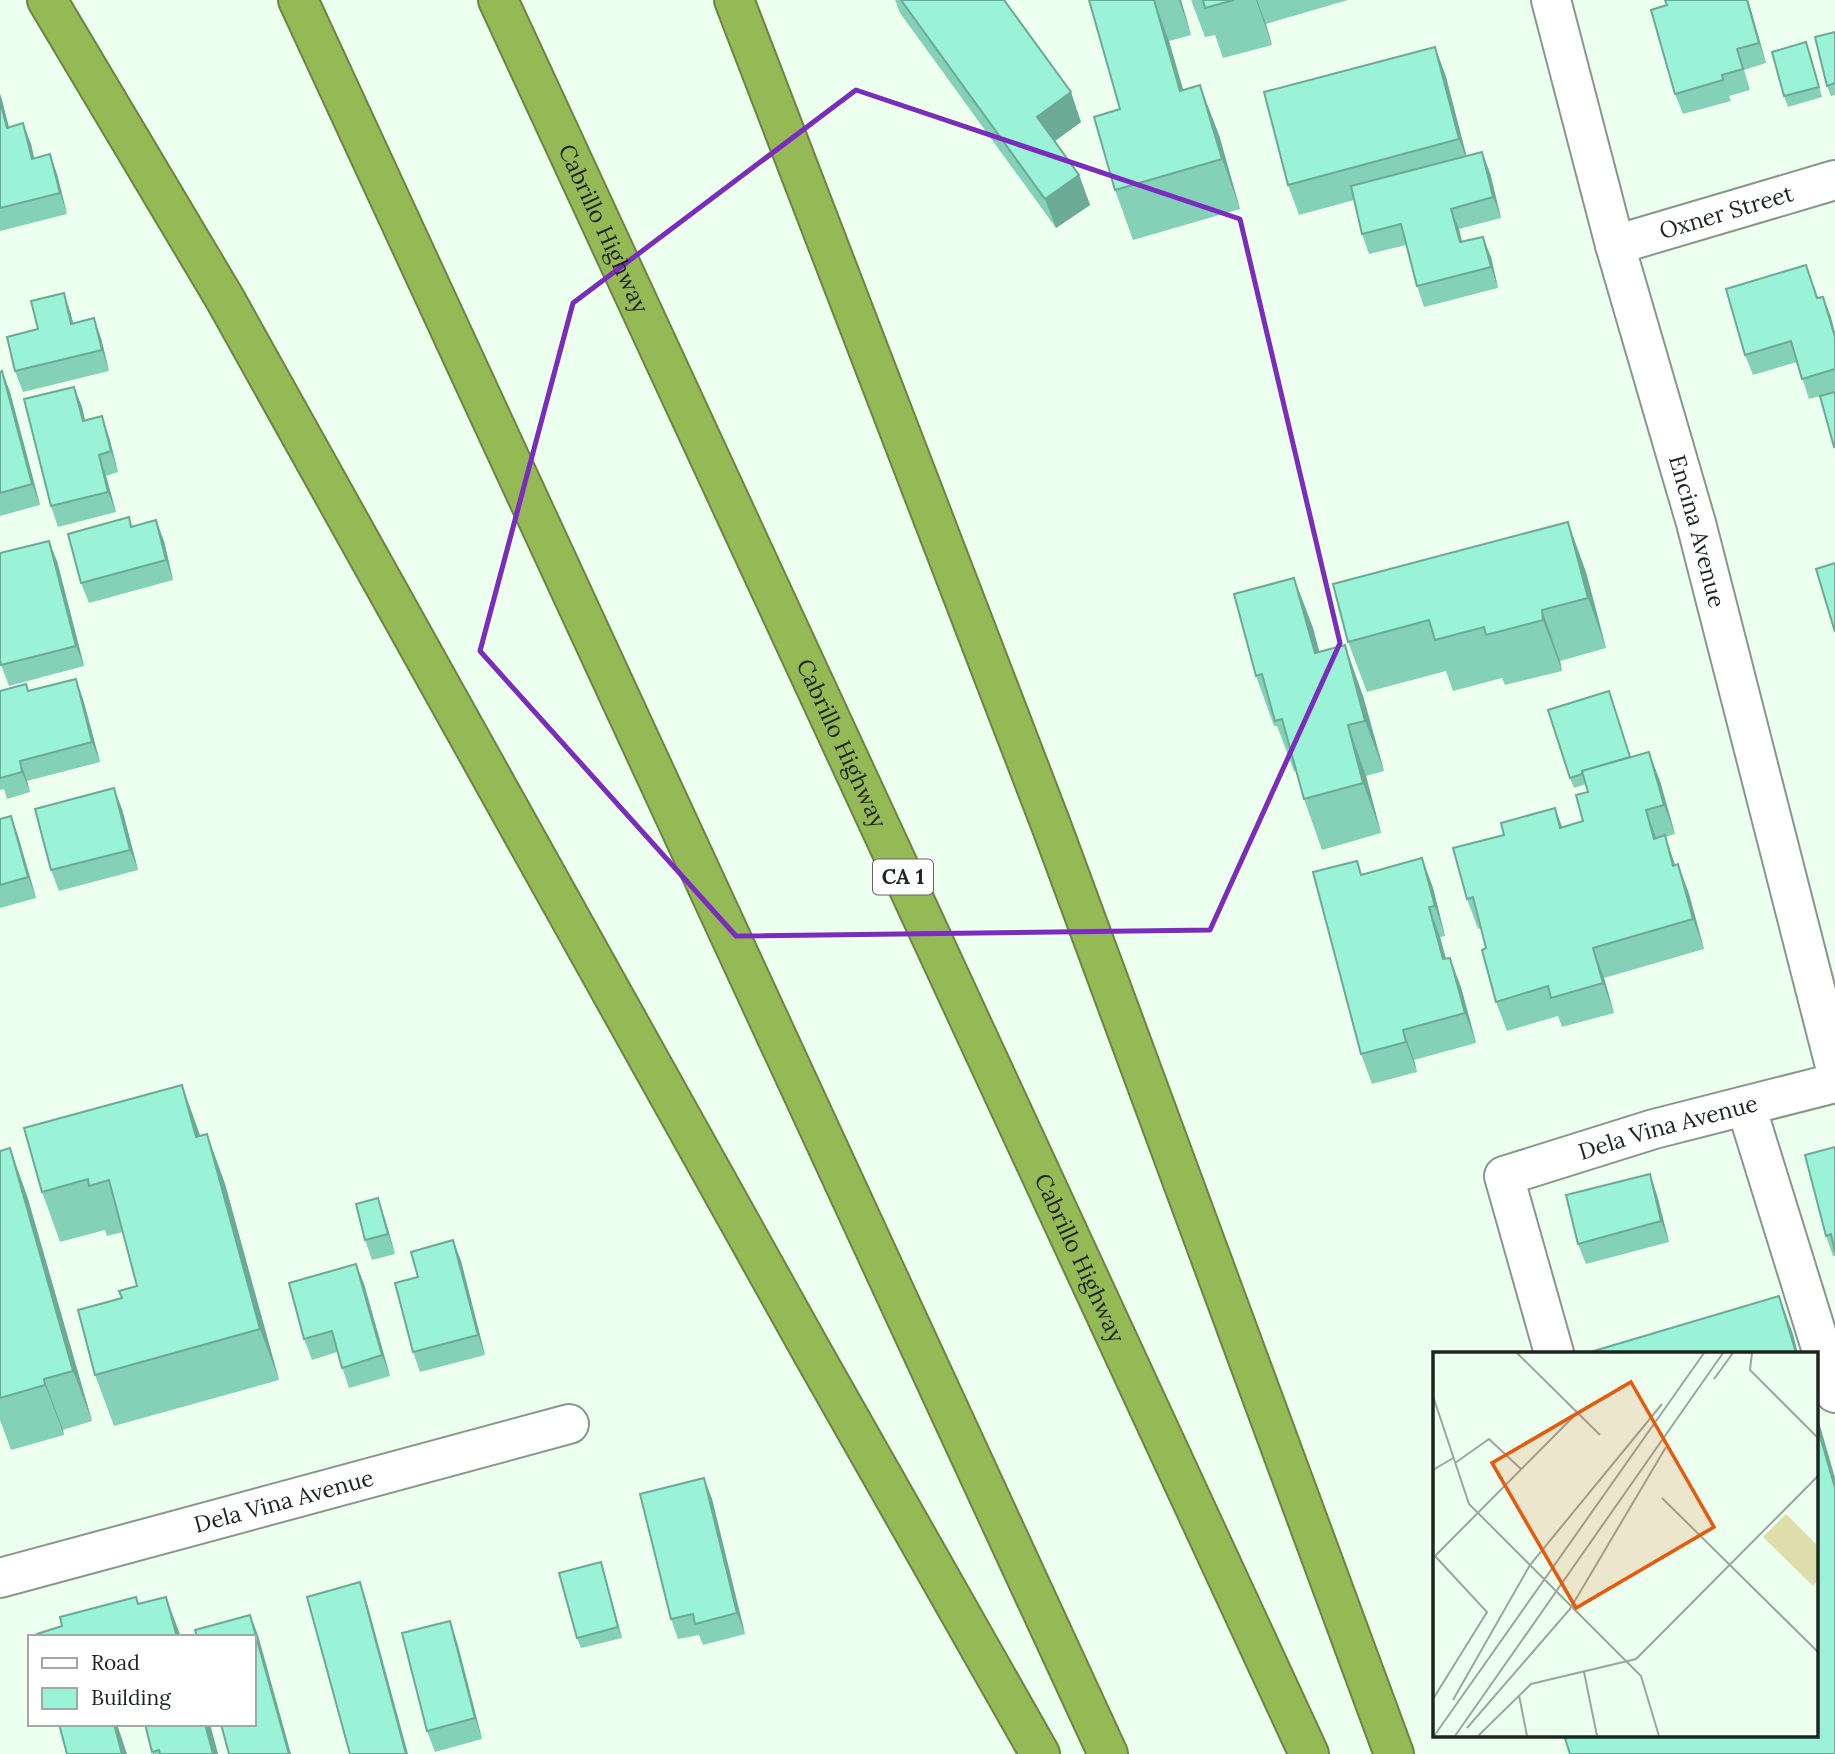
<svg xmlns="http://www.w3.org/2000/svg" width="1835" height="1754" font-family="Lora,serif">
<style>
.lines{fill:none;stroke-linecap:round;stroke-linejoin:round}
.minor-casing{stroke:#879789;stroke-width:42}
.highway-casing{stroke:#6b8542;stroke-width:42}
.minor{stroke:#fff;stroke-width:38}
.highway{stroke:#94b955;stroke-width:38}
.wall{fill:#84d1b8}
.shaded-wall{fill:#6caa96}
.building{fill:#9af3d6;stroke:#6caa96;stroke-width:2}
.marked{fill:none;stroke:#7b2cbf;stroke-width:5;stroke-linejoin:round}
.labels{text-anchor:middle;stroke-width:5;stroke-linejoin:round;paint-order:stroke}
.shield{fill:#fff;stroke:#626662;stroke-width:2}
.shield-label{font-size:21px;font-weight:bold;fill:#1e241f}
.street-label{font-size:23px;fill:#1e241f;stroke:#fff}
.inset-road{fill:none;stroke:#9aa79c;stroke-width:2}
.view{fill:#e8590c;fill-opacity:0.15;stroke:#e8590c;stroke-width:3.5}
.inset-edge{fill:none;stroke:#1e241f;stroke-width:3.5}
</style>
<rect width="100%" height="100%" fill="#edffef"/>
<g class="lines">
<defs>
<g id="minor">
<path id="s1" d="M1551,0L1615,245L1696,523L1835,1066"/>
<path id="s2" d="M1615,245L1835,180"/>
<polyline points="1746,1106 1835,1393"/>
<path id="s3" d="M1554,1353L1504,1176L1654,1129L1835,1083"/>
<path id="s4" d="M0,1578L569,1424"/>
</g>
<g id="highway">
<polyline points="47,0 225,299 812,1352 1040,1754"/>
<polyline points="298,0 1108,1754"/>
<path id="s5" d="M498,0L1309,1754"/>
<polyline points="734,0 1051,825 1394,1754"/>
</g>
</defs>
<use href="#minor" class="minor-casing"/>
<use href="#highway" class="highway-casing"/>
<use href="#minor" class="minor"/>
<use href="#highway" class="highway"/>
</g>
<g class="wall">
<polygon points="895,0 1004,0 1081,122 1055,141 1079,175 1090,205 1056,228 900,13"/>
<polygon points="1089,0 1181,0 1191,35 1169,41 1183,90 1219,135 1240,209 1133,240 1115,190 1120,109"/>
<polygon points="1191,0 1348,0 1266,24 1272,45 1223,58 1215,35 1205,37"/>
<polygon points="1665,0 1748,0 1766,63 1744,70 1750,90 1729,96 1731,101 1683,114 1675,94 1667,5"/>
<polygon points="1835,32 1835,95 1831,96 1827,86"/>
<polygon points="1806,42 1822,97 1788,107 1784,96"/>
<polygon points="1435,47 1446,77 1466,157 1482,152 1490,173 1501,218 1459,229 1462,242 1491,257 1498,288 1424,307 1417,286 1406,245 1369,254 1362,234 1354,200 1299,215 1288,185"/>
<polygon points="0,94 9,127 31,144 34,158 57,174 67,214 0,231"/>
<polygon points="1814,286 1818,298 1823,297 1835,333 1835,450 1820,396 1809,399 1797,362 1753,375 1745,355"/>
<polygon points="64,293 73,323 101,338 109,371 23,392 15,371 38,329"/>
<polygon points="0,372 10,392 40,505 0,516"/>
<polygon points="74,387 82,407 85,421 109,437 118,472 106,476 116,512 58,527 51,506"/>
<polygon points="129,517 132,526 164,541 173,580 89,603 81,583"/>
<polygon points="57,561 84,666 9,686 0,662"/>
<polygon points="1586,572 1606,648 1560,661 1562,671 1505,685 1502,678 1453,691 1446,671 1367,692 1348,642"/>
<polygon points="1294,578 1313,628 1319,652 1363,696 1384,771 1366,776 1381,833 1322,850 1304,799 1296,771 1294,771 1277,726 1274,726 1256,676"/>
<polygon points="0,691 29,691 83,699 100,762 27,781 30,792 7,799 4,789 0,790"/>
<polygon points="1609,691 1630,757 1660,781 1675,834 1665,837 1675,865 1678,864 1689,894 1704,949 1604,978 1614,1013 1562,1027 1558,1016 1507,1031 1496,1002 1486,948 1481,928 1478,929 1467,899 1504,835 1555,808 1562,827 1583,821 1588,792 1586,784 1574,788 1570,778"/>
<polygon points="122,809 138,870 59,891 51,870"/>
<polygon points="11,816 18,836 36,898 0,908 0,819"/>
<polygon points="1422,858 1433,888 1445,936 1440,937 1446,959 1461,987 1476,1043 1414,1060 1417,1072 1372,1084 1361,1054 1362,874"/>
<polygon points="207,1134 225,1184 279,1380 114,1426 95,1375 122,1298 137,1286 123,1232 107,1236 105,1230 60,1242 42,1192"/>
<polygon points="1835,1147 1835,1256 1833,1256 1826,1236"/>
<polygon points="10,1148 28,1199 92,1421 63,1430 64,1435 11,1450 0,1420 0,1151"/>
<polygon points="1657,1195 1669,1242 1586,1264 1578,1244"/>
<polygon points="385,1219 395,1254 372,1260 365,1240"/>
<polygon points="453,1240 461,1261 485,1355 420,1372 413,1352 418,1277"/>
<polygon points="356,1264 364,1284 390,1376 349,1388 337,1352 312,1360 304,1339"/>
<polygon points="704,1478 712,1499 745,1634 703,1645 699,1635 678,1639 671,1619"/>
<polygon points="601,1562 604,1572 622,1638 581,1648 577,1638"/>
<polygon points="457,1642 482,1739 435,1752 427,1731"/>
<polygon points="145,1724 210,1724 218,1754 153,1754"/>
</g>
<g class="shaded-wall">
<polygon points="1154,0 1169,41 1198,141 1180,91"/>
<polygon points="1179,0 1181,0 1191,35"/>
<polygon points="1256,0 1257,0 1266,24 1272,45"/>
<polygon points="1747,0 1748,0 1766,63 1759,43"/>
<polygon points="1806,42 1810,53 1822,97 1819,87"/>
<polygon points="1435,47 1446,77 1470,169 1459,139"/>
<polygon points="1200,85 1219,135 1240,209 1222,159"/>
<polygon points="1071,92 1081,122 1048,146 1037,117"/>
<polygon points="0,94 2,100 14,148 7,128 0,101"/>
<polygon points="23,123 31,144 39,180 32,159"/>
<polygon points="1482,152 1490,173 1501,218 1493,197"/>
<polygon points="50,154 57,174 67,214 60,193"/>
<polygon points="1079,175 1090,205 1056,228 1045,199"/>
<polygon points="1451,209 1459,229 1467,263 1460,242"/>
<polygon points="1483,237 1491,257 1498,288 1491,267"/>
<polygon points="64,293 71,314 78,344 71,324"/>
<polygon points="1823,297 1831,317 1835,333 1835,337"/>
<polygon points="94,318 101,338 109,371 102,350"/>
<polygon points="2,371 10,392 40,505 32,484"/>
<polygon points="74,387 82,407 90,442 83,421"/>
<polygon points="102,416 109,437 118,472 111,451"/>
<polygon points="99,455 106,476 116,512 108,492"/>
<polygon points="156,520 164,541 173,580 166,560"/>
<polygon points="1568,522 1586,572 1606,648 1588,598"/>
<polygon points="49,541 57,561 84,666 76,646"/>
<polygon points="1294,578 1313,628 1333,703 1315,653"/>
<polygon points="1542,610 1560,661 1562,671 1543,620"/>
<polygon points="1345,645 1363,696 1384,771 1365,721"/>
<polygon points="76,679 83,699 100,762 92,742"/>
<polygon points="1348,725 1366,776 1381,833 1363,783"/>
<polygon points="1649,752 1660,781 1675,834 1664,805"/>
<polygon points="20,761 27,781 30,792 22,772"/>
<polygon points="114,788 122,809 138,870 130,850"/>
<polygon points="1555,808 1566,838 1560,828"/>
<polygon points="1646,810 1657,840 1654,839"/>
<polygon points="11,816 18,836 36,898 28,877"/>
<polygon points="1665,835 1675,865 1673,866"/>
<polygon points="1422,858 1433,888 1445,936 1435,906"/>
<polygon points="1678,864 1689,894 1704,949 1693,919"/>
<polygon points="1429,907 1440,937 1454,989 1443,959"/>
<polygon points="1593,948 1604,978 1614,1013 1603,983"/>
<polygon points="1450,958 1461,987 1476,1043 1465,1013"/>
<polygon points="1403,1030 1414,1060 1417,1072 1406,1042"/>
<polygon points="182,1085 200,1135 196,1137"/>
<polygon points="207,1134 225,1184 279,1380 260,1329"/>
<polygon points="10,1148 28,1199 92,1421 73,1371"/>
<polygon points="1650,1174 1657,1195 1669,1242 1661,1221"/>
<polygon points="378,1198 385,1219 395,1254 388,1234"/>
<polygon points="453,1240 461,1261 485,1355 478,1335"/>
<polygon points="356,1264 364,1284 390,1376 382,1355"/>
<polygon points="1779,1296 1793,1334 1798,1353 1796,1353"/>
<polygon points="44,1379 63,1430 64,1435 45,1385"/>
<polygon points="1816,1412 1835,1478 1835,1488 1816,1422"/>
<polygon points="704,1478 712,1499 745,1634 737,1613"/>
<polygon points="601,1562 604,1572 622,1638 618,1627"/>
<polygon points="360,1582 367,1603 408,1754 406,1754"/>
<polygon points="166,1597 181,1637 177,1637"/>
<polygon points="250,1615 258,1635 291,1754 289,1754"/>
<polygon points="450,1621 457,1642 482,1739 475,1718"/>
<polygon points="114,1724 117,1724 127,1754 122,1754"/>
<polygon points="205,1724 210,1724 218,1754 213,1754"/>
</g>
<g class="building">
<polygon points="901,0 1004,0 1071,92 1037,117 1079,175 1045,199"/>
<polygon points="1089,0 1154,0 1180,91 1200,85 1222,159 1115,190 1094,117 1120,109"/>
<polygon points="1203,0 1234,0 1205,8"/>
<polygon points="1665,0 1747,0 1759,43 1737,49 1743,69 1722,75 1723,80 1675,94 1651,10 1667,5"/>
<polygon points="1835,32 1835,83 1827,86 1815,37"/>
<polygon points="1806,42 1819,87 1784,96 1772,52"/>
<polygon points="1435,47 1459,139 1288,185 1264,92"/>
<polygon points="0,101 7,128 23,123 32,159 50,154 60,193 0,208"/>
<polygon points="1482,152 1493,197 1451,209 1460,242 1483,237 1491,267 1417,286 1401,224 1362,234 1351,186"/>
<polygon points="1806,265 1817,298 1823,297 1835,337 1835,369 1802,379 1791,341 1745,355 1726,289"/>
<polygon points="64,293 71,324 94,318 102,350 15,371 7,337 38,329 31,301"/>
<polygon points="2,371 32,484 0,493 0,372"/>
<polygon points="74,387 83,421 102,416 111,451 99,455 108,492 51,506 24,399"/>
<polygon points="1835,392 1835,447 1834,447 1820,396"/>
<polygon points="129,517 131,527 156,520 166,560 81,583 68,534"/>
<polygon points="1568,522 1588,598 1542,610 1543,620 1486,635 1484,627 1435,640 1429,620 1348,642 1333,584"/>
<polygon points="49,541 76,646 1,665 0,661 0,553"/>
<polygon points="1835,563 1835,632 1816,569"/>
<polygon points="1294,578 1315,653 1345,645 1365,721 1348,725 1363,783 1304,799 1282,719 1275,721 1262,674 1256,676 1234,594"/>
<polygon points="76,679 92,742 20,761 22,772 0,778 0,691 26,684 28,691"/>
<polygon points="1609,691 1630,757 1582,771 1582,774 1570,778 1548,710"/>
<polygon points="1649,752 1664,805 1646,810 1654,839 1665,835 1673,866 1678,864 1693,919 1593,948 1603,983 1551,998 1548,986 1496,1002 1482,950 1486,948 1473,897 1467,899 1453,848 1504,835 1501,823 1555,808 1560,828 1583,821 1576,795 1588,792 1582,771"/>
<polygon points="114,788 130,850 51,870 35,809"/>
<polygon points="11,816 28,877 0,885 0,819"/>
<polygon points="1422,858 1435,906 1429,907 1443,959 1450,958 1465,1013 1403,1030 1406,1042 1361,1054 1313,872 1357,861 1361,875"/>
<polygon points="182,1085 196,1137 207,1134 260,1329 95,1375 78,1310 122,1298 119,1291 137,1286 109,1180 89,1186 88,1179 42,1192 24,1128"/>
<polygon points="1835,1147 1835,1252 1831,1234 1826,1236 1805,1155"/>
<polygon points="10,1148 73,1371 44,1379 45,1385 0,1398 0,1151"/>
<polygon points="1650,1174 1661,1221 1578,1244 1566,1195"/>
<polygon points="378,1198 388,1234 365,1240 356,1204"/>
<polygon points="453,1240 478,1335 413,1352 395,1283 418,1277 411,1252"/>
<polygon points="356,1264 382,1355 342,1368 332,1331 304,1339 289,1283"/>
<polygon points="1779,1296 1796,1353 1587,1353"/>
<polygon points="1816,1422 1835,1488 1835,1754 1570,1754 1564,1735 1816,1735"/>
<polygon points="704,1478 737,1613 695,1624 693,1614 671,1619 640,1494"/>
<polygon points="601,1562 618,1627 577,1638 559,1573"/>
<polygon points="360,1582 406,1754 350,1754 307,1597"/>
<polygon points="136,1597 138,1604 166,1597 177,1637 38,1637 37,1634 62,1626 60,1617"/>
<polygon points="250,1615 289,1754 229,1754 221,1724 254,1724 254,1637 197,1637 195,1630"/>
<polygon points="450,1621 475,1718 427,1731 402,1633"/>
<polygon points="59,1724 114,1724 122,1754 67,1754"/>
<polygon points="145,1724 205,1724 213,1754 160,1754 159,1750 152,1752"/>
</g>
<path class="marked" d="M856,90L1240,219L1340,643L1210,930L736,936L480,651L573,303Z"/>
<g class="labels">
<rect class="shield" x="873" y="859.5" width="60" height="35" rx="5"/>
<g class="shield-label">
<text x="903" y="884">CA 1</text>
</g>
<g class="street-label">
<text dy="8" stroke="none"><textPath href="#s2" startOffset="116">Oxner Street</textPath></text>
<text dy="8" stroke="none"><textPath href="#s5" startOffset="252">Cabrillo Highway</textPath></text>
<text dy="8" stroke="none"><textPath href="#s1" startOffset="551">Encina Avenue</textPath></text>
<text dy="8" stroke="none"><textPath href="#s5" startOffset="819">Cabrillo Highway</textPath></text>
<text dy="8" stroke="none"><textPath href="#s3" startOffset="355">Dela Vina Avenue</textPath></text>
<text dy="8" stroke="none"><textPath href="#s5" startOffset="1386">Cabrillo Highway</textPath></text>
<text dy="8" stroke="none"><textPath href="#s4" startOffset="294">Dela Vina Avenue</textPath></text>
</g>
</g>
<g transform="translate(1433 1352)">
<rect width="385" height="385" fill="#edffef"/>
<path d="M353,162L385,194V228L380,234L330,185Z" fill="#e0ddac"/>
<path class="inset-road" d="M84,1L167,83M319,1L317,18L385,86M281,27L300,1M0,44L36,152L208,324L226,384M22,111L56,87L88,117M0,118L20,106M229,146L385,300M0,206L144,61M151,320L164,384M86,343L94,384M0,347L54,260L2,204M20,348L97,213L229,52M34,376L137,257L233,95M1,384L271,1M22,384L290,1M45,384L98,332L203,307L385,124"/>
<path class="view" d="M198,30L281,175L143,256L59,111Z"/>
<rect width="385" height="385" class="inset-edge"/>
</g>
<rect x="28" y="1635" width="228" height="91" fill="#ffffff" stroke="#a5a7a5" stroke-width="2"/>
<rect x="42" y="1658" width="35" height="10" fill="#ffffff" stroke="#a5a7a5" stroke-width="2"/>
<text x="91" y="1670" font-size="21" fill="#1e241f">Road</text>
<rect x="42" y="1688" width="35" height="21" fill="#9af3d6" stroke="#a5a7a5" stroke-width="2"/>
<text x="91" y="1705" font-size="21" fill="#1e241f">Building</text>
</svg>
